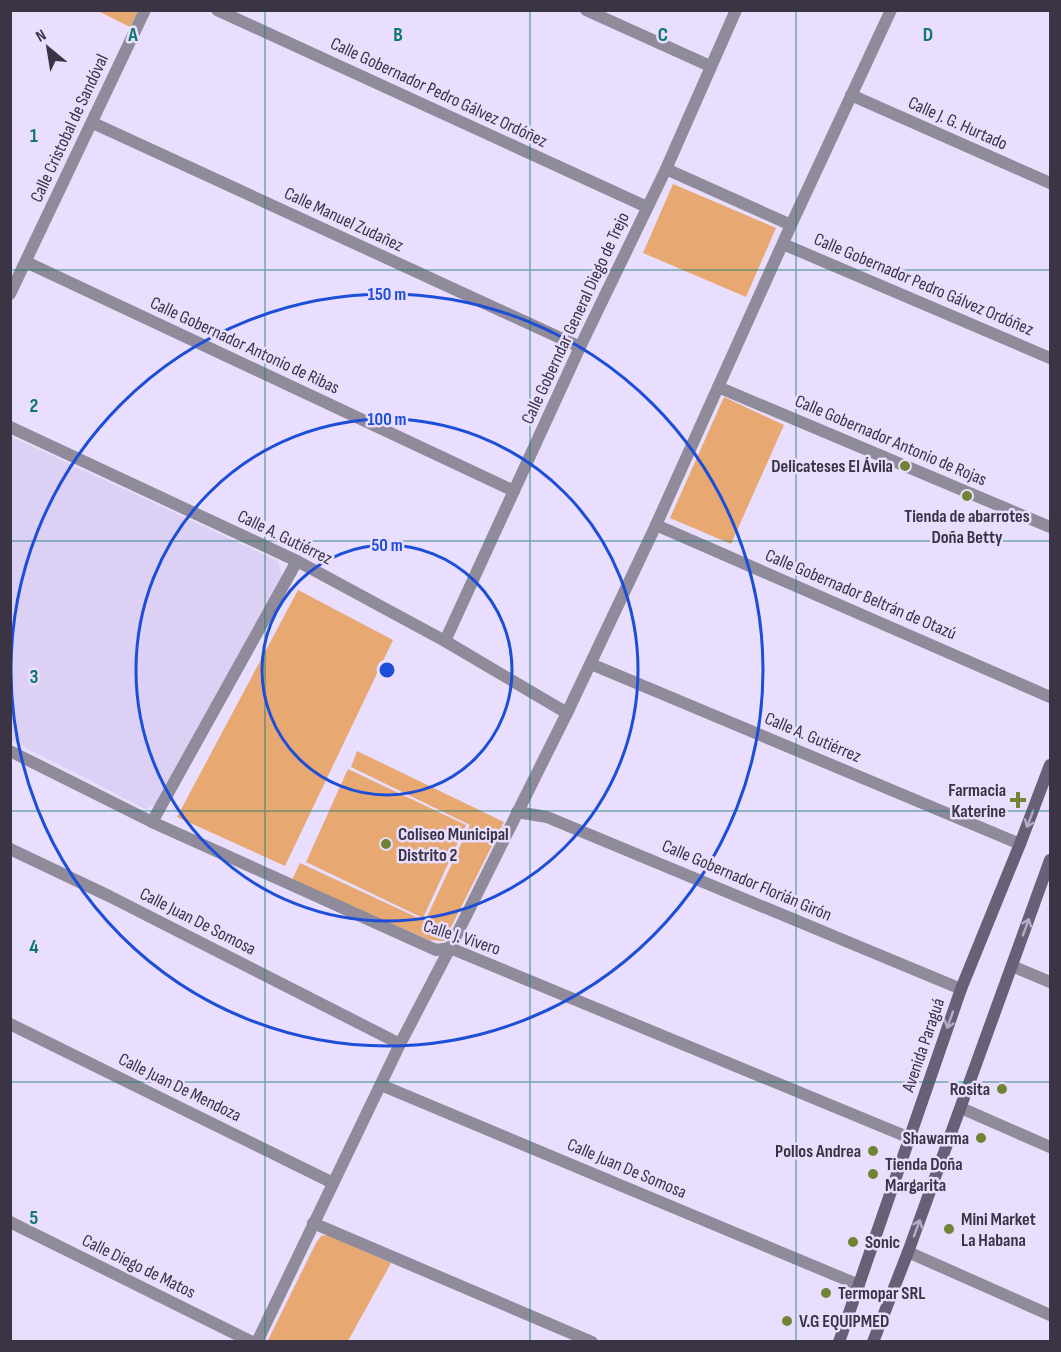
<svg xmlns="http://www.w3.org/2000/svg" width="1061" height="1352" font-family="'Sofia Sans Condensed',sans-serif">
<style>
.built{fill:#ddd0f5}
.green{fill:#e8a872}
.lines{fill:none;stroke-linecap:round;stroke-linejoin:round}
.street{stroke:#908b9b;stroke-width:12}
.secondary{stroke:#696078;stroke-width:12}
.oneway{stroke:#b6acc8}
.grid{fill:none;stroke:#0f766e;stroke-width:1.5;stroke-opacity:0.55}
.ring{fill:none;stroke:#1d4ed8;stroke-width:3}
.poi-dot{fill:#718435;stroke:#e9defe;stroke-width:2}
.labels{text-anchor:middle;stroke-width:5;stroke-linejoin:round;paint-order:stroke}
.street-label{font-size:18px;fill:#3a3444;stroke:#e9defe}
.poi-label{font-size:18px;font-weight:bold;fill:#3a3444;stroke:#e9defe;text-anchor:start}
.grid-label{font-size:20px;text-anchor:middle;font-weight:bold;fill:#0f766e;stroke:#e9defe;stroke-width:5;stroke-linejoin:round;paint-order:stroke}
.centre{fill:#1d4ed8;stroke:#e9defe;stroke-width:3}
.ring-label{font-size:18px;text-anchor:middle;font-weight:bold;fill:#1d4ed8;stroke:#e9defe;stroke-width:5;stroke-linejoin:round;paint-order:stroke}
</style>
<rect width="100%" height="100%" fill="#e9defe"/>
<polygon class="built" points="10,436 278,561 282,576 158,804 145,809 11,740"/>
<g class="green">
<polygon points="98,11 138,11 130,27"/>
<polygon points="673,184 776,228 746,297 643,253"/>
<polygon points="724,397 784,425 731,544 670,518"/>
<polygon points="298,590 393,640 285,866 177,817"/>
<polygon points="357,751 504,822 444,941 429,940 292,880 300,863 425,921 470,825 351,767"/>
<polygon points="348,769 466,825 423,918 306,862"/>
<polygon points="327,1235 391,1263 348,1341 267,1342 316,1243 321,1236"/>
</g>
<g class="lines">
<g class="street">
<polyline points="217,10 647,207"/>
<polyline points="586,10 710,66"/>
<polyline points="851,95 1050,183"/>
<polyline points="93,123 580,347"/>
<polyline points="666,169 791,225"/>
<polyline points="783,244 1050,358"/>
<polyline points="26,262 514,491"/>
<polyline points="10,294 145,10"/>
<polyline points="718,387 1050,527"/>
<polyline points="10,427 297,561 445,641 567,713"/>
<polyline points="656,525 1050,697"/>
<polyline points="445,641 580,347 666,169 736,10"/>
<polyline points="591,664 1020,844"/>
<polyline points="10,751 152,822 436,950 450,948 910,1138"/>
<polyline points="517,812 547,817 961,989"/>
<polyline points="152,822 297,561"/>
<polyline points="10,849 109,896 400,1044"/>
<polyline points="1012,966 1050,982"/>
<polyline points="10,1024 333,1183"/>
<polyline points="381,1085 859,1285"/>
<polyline points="961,1108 1050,1147"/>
<polyline points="10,1222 252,1342"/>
<polyline points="313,1223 592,1342"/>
<polyline points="908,1252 1050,1315"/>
<polyline points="257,1342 400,1044 450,948 567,713 656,525 791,225 891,10"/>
</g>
<g class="secondary">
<polyline points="839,1342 961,989 1020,844 1050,765"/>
<polyline points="873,1342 908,1252 1050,860"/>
</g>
</g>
<defs><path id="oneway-shaft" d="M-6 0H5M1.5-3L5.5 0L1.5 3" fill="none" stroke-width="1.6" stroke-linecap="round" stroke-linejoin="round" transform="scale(1.5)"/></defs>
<g class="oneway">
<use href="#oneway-shaft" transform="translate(1030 819) rotate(111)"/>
<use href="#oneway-shaft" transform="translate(1026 927) rotate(-70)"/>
<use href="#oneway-shaft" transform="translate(950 1020) rotate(109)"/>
<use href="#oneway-shaft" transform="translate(917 1228) rotate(-70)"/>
</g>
<path class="grid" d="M265,10V1342M530,10V1342M796,10V1342M10,270H1050M10,541H1050M10,811H1050M10,1082H1050"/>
<g class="ring">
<circle cx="387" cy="670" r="125"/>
<circle cx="387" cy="670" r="251"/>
<circle cx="387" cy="670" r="376"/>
</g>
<g class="poi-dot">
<circle cx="905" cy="466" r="6"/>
<circle cx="967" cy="496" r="6"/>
<path d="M1015 791h6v6h6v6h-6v6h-6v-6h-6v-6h6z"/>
<circle cx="386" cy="844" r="6"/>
<circle cx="1002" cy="1089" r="6"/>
<circle cx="981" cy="1138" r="6"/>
<circle cx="873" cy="1151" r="6"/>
<circle cx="873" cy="1174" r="6"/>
<circle cx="949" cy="1229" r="6"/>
<circle cx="853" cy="1242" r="6"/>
<circle cx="826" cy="1293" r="6"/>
<circle cx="787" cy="1321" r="6"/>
</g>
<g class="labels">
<g class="street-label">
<text transform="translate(439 92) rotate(25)" y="6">Calle Gobernador Pedro Gálvez Ordóñez</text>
<text transform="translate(958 123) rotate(24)" y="6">Calle J. G. Hurtado</text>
<text transform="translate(69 128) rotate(-65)" y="6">Calle Cristobal de Sandóval</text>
<text transform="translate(344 219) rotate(25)" y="6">Calle Manuel Zudañez</text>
<text transform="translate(924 284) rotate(23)" y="6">Calle Gobernador Pedro Gálvez Ordóñez</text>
<text transform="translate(575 318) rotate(-65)" y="6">Calle Goberndar General Diego de Trejo</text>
<text transform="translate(245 345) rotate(25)" y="6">Calle Gobernador Antonio de Ribas</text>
<text transform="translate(891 440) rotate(23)" y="6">Calle Gobernador Antonio de Rojas</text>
<text transform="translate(285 537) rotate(26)" y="6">Calle A. Gutiérrez</text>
<text transform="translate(861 594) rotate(23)" y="6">Calle Gobernador Beltrán de Otazú</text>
<text transform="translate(813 737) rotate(23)" y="6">Calle A. Gutiérrez</text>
<text transform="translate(747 880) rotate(23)" y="6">Calle Gobernador Florián Girón</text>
<text transform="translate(198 921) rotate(27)" y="6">Calle Juan De Somosa</text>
<text transform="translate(462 937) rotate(18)" y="6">Calle J. Vivero</text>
<text transform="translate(923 1045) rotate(-71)" y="6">Avenida Paraguá</text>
<text transform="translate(180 1087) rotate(26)" y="6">Calle Juan De Mendoza</text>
<text transform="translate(627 1168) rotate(23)" y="6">Calle Juan De Somosa</text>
<text transform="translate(139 1266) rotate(26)" y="6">Calle Diego de Matos</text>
</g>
<g class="poi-label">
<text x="893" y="472" text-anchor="end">Delicateses El Ávila</text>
<text x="967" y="522" text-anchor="middle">Tienda de abarrotes<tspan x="967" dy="21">Doña Betty</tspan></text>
<text x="1006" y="796" text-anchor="end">Farmacia<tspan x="1006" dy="21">Katerine</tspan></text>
<text x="398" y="840">Coliseo Municipal<tspan x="398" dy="21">Distrito 2</tspan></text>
<text x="990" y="1095" text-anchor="end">Rosita</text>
<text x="969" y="1144" text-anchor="end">Shawarma</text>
<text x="861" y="1157" text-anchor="end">Pollos Andrea</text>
<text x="885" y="1170">Tienda Doña<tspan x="885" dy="21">Margarita</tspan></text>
<text x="961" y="1225">Mini Market<tspan x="961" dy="21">La Habana</tspan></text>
<text x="865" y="1248">Sonic</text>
<text x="838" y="1299">Termopar SRL</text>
<text x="799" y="1327">V.G EQUIPMED</text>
</g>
</g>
<g class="grid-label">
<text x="133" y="41">A</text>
<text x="398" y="41">B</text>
<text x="663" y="41">C</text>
<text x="928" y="41">D</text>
<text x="34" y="142">1</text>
<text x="34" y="412">2</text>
<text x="34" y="683">3</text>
<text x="34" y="953">4</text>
<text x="34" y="1224">5</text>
</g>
<circle cx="387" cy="670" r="9" class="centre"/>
<g class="ring-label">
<text x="387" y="300">150 m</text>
<text x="387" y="425">100 m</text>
<text x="387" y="551">50 m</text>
</g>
<rect width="1061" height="1352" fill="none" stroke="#3a3444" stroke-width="24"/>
<g transform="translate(48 48) rotate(330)" stroke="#e9defe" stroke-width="4.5" paint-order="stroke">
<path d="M0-4.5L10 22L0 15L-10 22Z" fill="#3a3444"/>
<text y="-9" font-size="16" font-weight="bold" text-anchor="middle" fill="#3a3444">N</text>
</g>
</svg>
